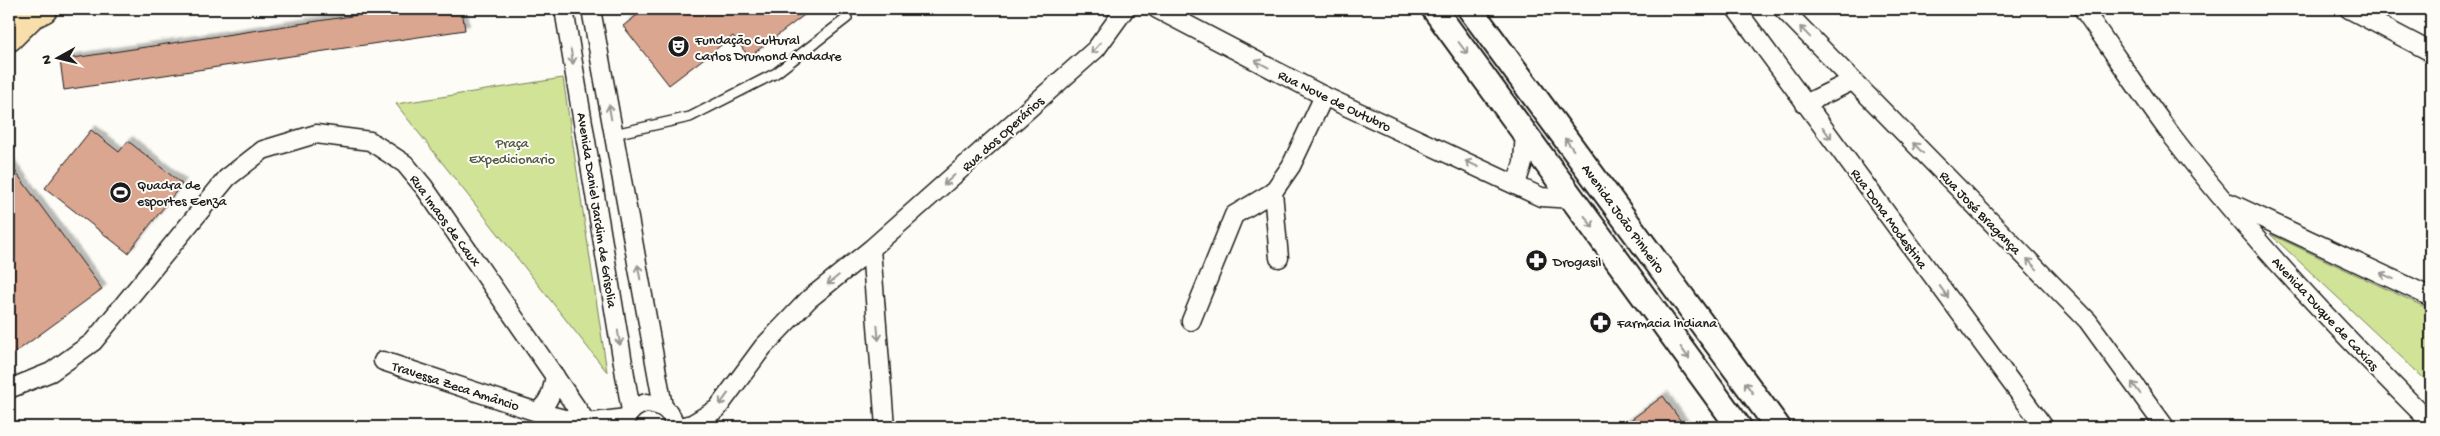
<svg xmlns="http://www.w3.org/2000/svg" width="2440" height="436" font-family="'Gochi Hand',sans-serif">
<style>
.green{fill:#d0e397;stroke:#76805a}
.building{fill:#dba68f;stroke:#1c1c1c;filter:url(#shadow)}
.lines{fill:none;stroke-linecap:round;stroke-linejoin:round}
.lane-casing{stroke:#1c1c1c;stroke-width:12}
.street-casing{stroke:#1c1c1c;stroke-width:21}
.secondary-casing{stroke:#1c1c1c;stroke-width:28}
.primary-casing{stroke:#1c1c1c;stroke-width:31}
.lane{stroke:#fdfcf7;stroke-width:9}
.street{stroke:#fdfcf7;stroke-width:18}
.secondary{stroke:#fdfcf7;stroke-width:24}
.primary{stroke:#f8deab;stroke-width:28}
.oneway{stroke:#989794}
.labels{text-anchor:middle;stroke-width:4;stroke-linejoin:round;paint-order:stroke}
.poi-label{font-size:14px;fill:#1c1c1c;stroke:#fdfcf7;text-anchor:start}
.street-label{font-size:14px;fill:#1c1c1c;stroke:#fdfcf7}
.park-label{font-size:14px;fill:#525841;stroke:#fdfcf7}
</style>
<defs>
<filter id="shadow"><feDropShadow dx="4.5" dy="-4.5" stdDeviation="1" flood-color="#0004"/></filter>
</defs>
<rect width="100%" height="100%" fill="#fdfcf7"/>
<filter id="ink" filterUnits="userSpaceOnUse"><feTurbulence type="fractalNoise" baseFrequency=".02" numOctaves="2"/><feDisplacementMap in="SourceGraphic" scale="10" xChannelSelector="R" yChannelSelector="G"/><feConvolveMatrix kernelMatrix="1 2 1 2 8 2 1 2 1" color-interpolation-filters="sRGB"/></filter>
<g filter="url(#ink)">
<g class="green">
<polygon points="563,78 607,372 396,104"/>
<polygon points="2270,234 2431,310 2431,385"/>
</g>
<g class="building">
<polygon points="357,9 386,9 387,12 406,9 462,9 465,30 64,90 60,60 358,15"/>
<polygon points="645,9 812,9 749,57 733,36 669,85 623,26"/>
<polygon points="91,130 119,152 128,141 182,184 128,253 45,188"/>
<polygon points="9,163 102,289 9,357"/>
<polygon points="1663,396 1685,427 1621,427"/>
</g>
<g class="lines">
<defs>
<polyline id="lane" points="614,134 690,117 776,73 847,18"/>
<g id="street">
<polyline points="564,9 631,411"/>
<polyline points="591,9 663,406"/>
<polyline points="1157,9 1324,96 1541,197 1572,199"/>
<polyline points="1736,9 2044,427"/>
<polyline points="1783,9 2088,321 2165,427"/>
<path d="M2083,9C2113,51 2141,95 2172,136C2251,239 2340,332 2431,423"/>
<polyline points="2349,9 2431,52"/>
<polyline points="1805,104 1852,81"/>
<polyline points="1516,184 1523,163 1525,131"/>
<polyline points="1273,192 1279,258"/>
<polyline points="2230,203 2431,297"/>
<polyline points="871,249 885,427"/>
<polyline points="1191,321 1234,215 1273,192 1291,166 1324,96"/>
<polyline points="383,361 537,412 592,426"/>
<polyline points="9,389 51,372 93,342 227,178 263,150 316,134 370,141 405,164 424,187 587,423"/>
<path d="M537,412C550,402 552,392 555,376"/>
<polyline points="587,423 626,418"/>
<path d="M624,427C626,414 633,407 646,403C662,404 672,411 675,427"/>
<polyline points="679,427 692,424 717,409 763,347 809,299 871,249 1096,49 1125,9"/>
</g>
<g id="secondary">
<polyline points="1434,9 1739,427"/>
<polyline points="1470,9 1778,427"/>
</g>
<polyline id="primary" points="9,37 31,15 43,9"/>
</defs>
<use href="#lane" class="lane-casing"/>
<use href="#street" class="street-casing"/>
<use href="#secondary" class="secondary-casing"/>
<use href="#primary" class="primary-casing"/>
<use href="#lane" class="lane"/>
<use href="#street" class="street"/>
<use href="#secondary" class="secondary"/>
<use href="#primary" class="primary"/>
</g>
<defs><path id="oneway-shaft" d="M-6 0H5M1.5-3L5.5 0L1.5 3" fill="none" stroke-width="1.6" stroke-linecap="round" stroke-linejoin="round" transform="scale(1.25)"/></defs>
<g class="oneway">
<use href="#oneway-shaft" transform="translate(1805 32) rotate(-134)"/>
<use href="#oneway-shaft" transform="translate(1096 48) rotate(131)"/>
<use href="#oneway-shaft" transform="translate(1463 48) rotate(53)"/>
<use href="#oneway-shaft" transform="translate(572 57) rotate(81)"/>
<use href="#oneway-shaft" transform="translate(1262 64) rotate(-152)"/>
<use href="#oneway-shaft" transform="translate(610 112) rotate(-100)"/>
<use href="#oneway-shaft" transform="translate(1827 133) rotate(54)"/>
<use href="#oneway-shaft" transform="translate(1569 144) rotate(-126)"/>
<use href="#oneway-shaft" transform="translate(1918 148) rotate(-134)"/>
<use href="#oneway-shaft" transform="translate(1472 164) rotate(-155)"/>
<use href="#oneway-shaft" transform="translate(949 180) rotate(138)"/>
<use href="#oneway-shaft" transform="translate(1589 222) rotate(54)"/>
<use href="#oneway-shaft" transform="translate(2032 264) rotate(-134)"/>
<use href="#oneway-shaft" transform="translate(639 272) rotate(-100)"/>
<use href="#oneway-shaft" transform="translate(2387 276) rotate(-155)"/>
<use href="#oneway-shaft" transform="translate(833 280) rotate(141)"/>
<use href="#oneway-shaft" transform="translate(1944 292) rotate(54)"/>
<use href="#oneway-shaft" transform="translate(878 333) rotate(85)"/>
<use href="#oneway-shaft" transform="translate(619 338) rotate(81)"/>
<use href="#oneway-shaft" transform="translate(1685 353) rotate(54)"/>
<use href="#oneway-shaft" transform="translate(1749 388) rotate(-126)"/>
<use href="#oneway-shaft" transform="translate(2136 388) rotate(-126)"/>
<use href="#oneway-shaft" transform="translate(724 399) rotate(126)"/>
</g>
</g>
<defs>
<symbol id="theatre-disc" viewBox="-11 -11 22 22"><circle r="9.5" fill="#1c1c1c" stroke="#fdfcf7"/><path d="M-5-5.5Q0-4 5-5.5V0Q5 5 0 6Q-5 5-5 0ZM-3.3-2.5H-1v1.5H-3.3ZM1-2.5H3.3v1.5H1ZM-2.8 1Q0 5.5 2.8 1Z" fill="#fff"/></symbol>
<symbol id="stadium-disc" viewBox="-11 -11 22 22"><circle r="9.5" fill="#1c1c1c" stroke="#fdfcf7"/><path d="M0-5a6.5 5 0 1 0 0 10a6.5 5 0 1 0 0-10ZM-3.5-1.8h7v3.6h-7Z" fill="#fff"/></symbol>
<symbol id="pharmacy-disc" viewBox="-11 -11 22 22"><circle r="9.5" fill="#1c1c1c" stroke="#fdfcf7"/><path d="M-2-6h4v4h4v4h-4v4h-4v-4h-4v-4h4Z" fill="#fff"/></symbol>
</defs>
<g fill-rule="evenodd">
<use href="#theatre-disc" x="666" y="34" width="25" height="25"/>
<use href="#stadium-disc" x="108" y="180" width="25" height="25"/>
<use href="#pharmacy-disc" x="1524" y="248" width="25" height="25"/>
<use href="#pharmacy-disc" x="1588" y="310" width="25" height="25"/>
</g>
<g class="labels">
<g class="poi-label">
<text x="695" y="44">Fundação Cultural<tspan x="695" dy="16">Carlos Drumond Andadre</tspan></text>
<text x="137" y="189">Quadra de<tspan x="137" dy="16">esportes Eenza</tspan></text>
<text x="1553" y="266">Drogasil</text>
<text x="1617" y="327">Farmacia Indiana</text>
</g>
<g class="street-label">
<text transform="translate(1335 100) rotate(26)" y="5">Rua Nove de Outubro</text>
<text transform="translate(1002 133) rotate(-42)" y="5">Rua dos Operários</text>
<text transform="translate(598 210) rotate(81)" y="5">Avenida Daniel Jardim de Grisolia</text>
<text transform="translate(1981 212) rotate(46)" y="5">Rua José Bragança</text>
<text transform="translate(1624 218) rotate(54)" y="5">Avenida João Pinheiro</text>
<text transform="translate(1890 218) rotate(54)" y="5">Rua Dona Modestina</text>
<text transform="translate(446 220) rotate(54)" y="5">Rua Imaos de Caux</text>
<text transform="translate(2326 313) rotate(47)" y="5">Avenida Duque de Caxias</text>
<text transform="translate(456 385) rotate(18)" y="5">Travessa Zeca Amâncio</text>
</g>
<g class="park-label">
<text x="512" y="147">Praça<tspan x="512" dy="16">Expedicionario</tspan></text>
</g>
</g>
<rect width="2440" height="436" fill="none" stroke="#fdfcf7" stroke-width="30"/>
<rect x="15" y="15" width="2410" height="406" fill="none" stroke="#1c1c1c" stroke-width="2" filter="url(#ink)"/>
<g transform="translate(58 58) rotate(262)" stroke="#fdfcf7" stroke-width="4" paint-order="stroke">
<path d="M0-4L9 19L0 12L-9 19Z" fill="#1c1c1c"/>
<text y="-8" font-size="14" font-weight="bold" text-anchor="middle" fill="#1c1c1c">N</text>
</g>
</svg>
